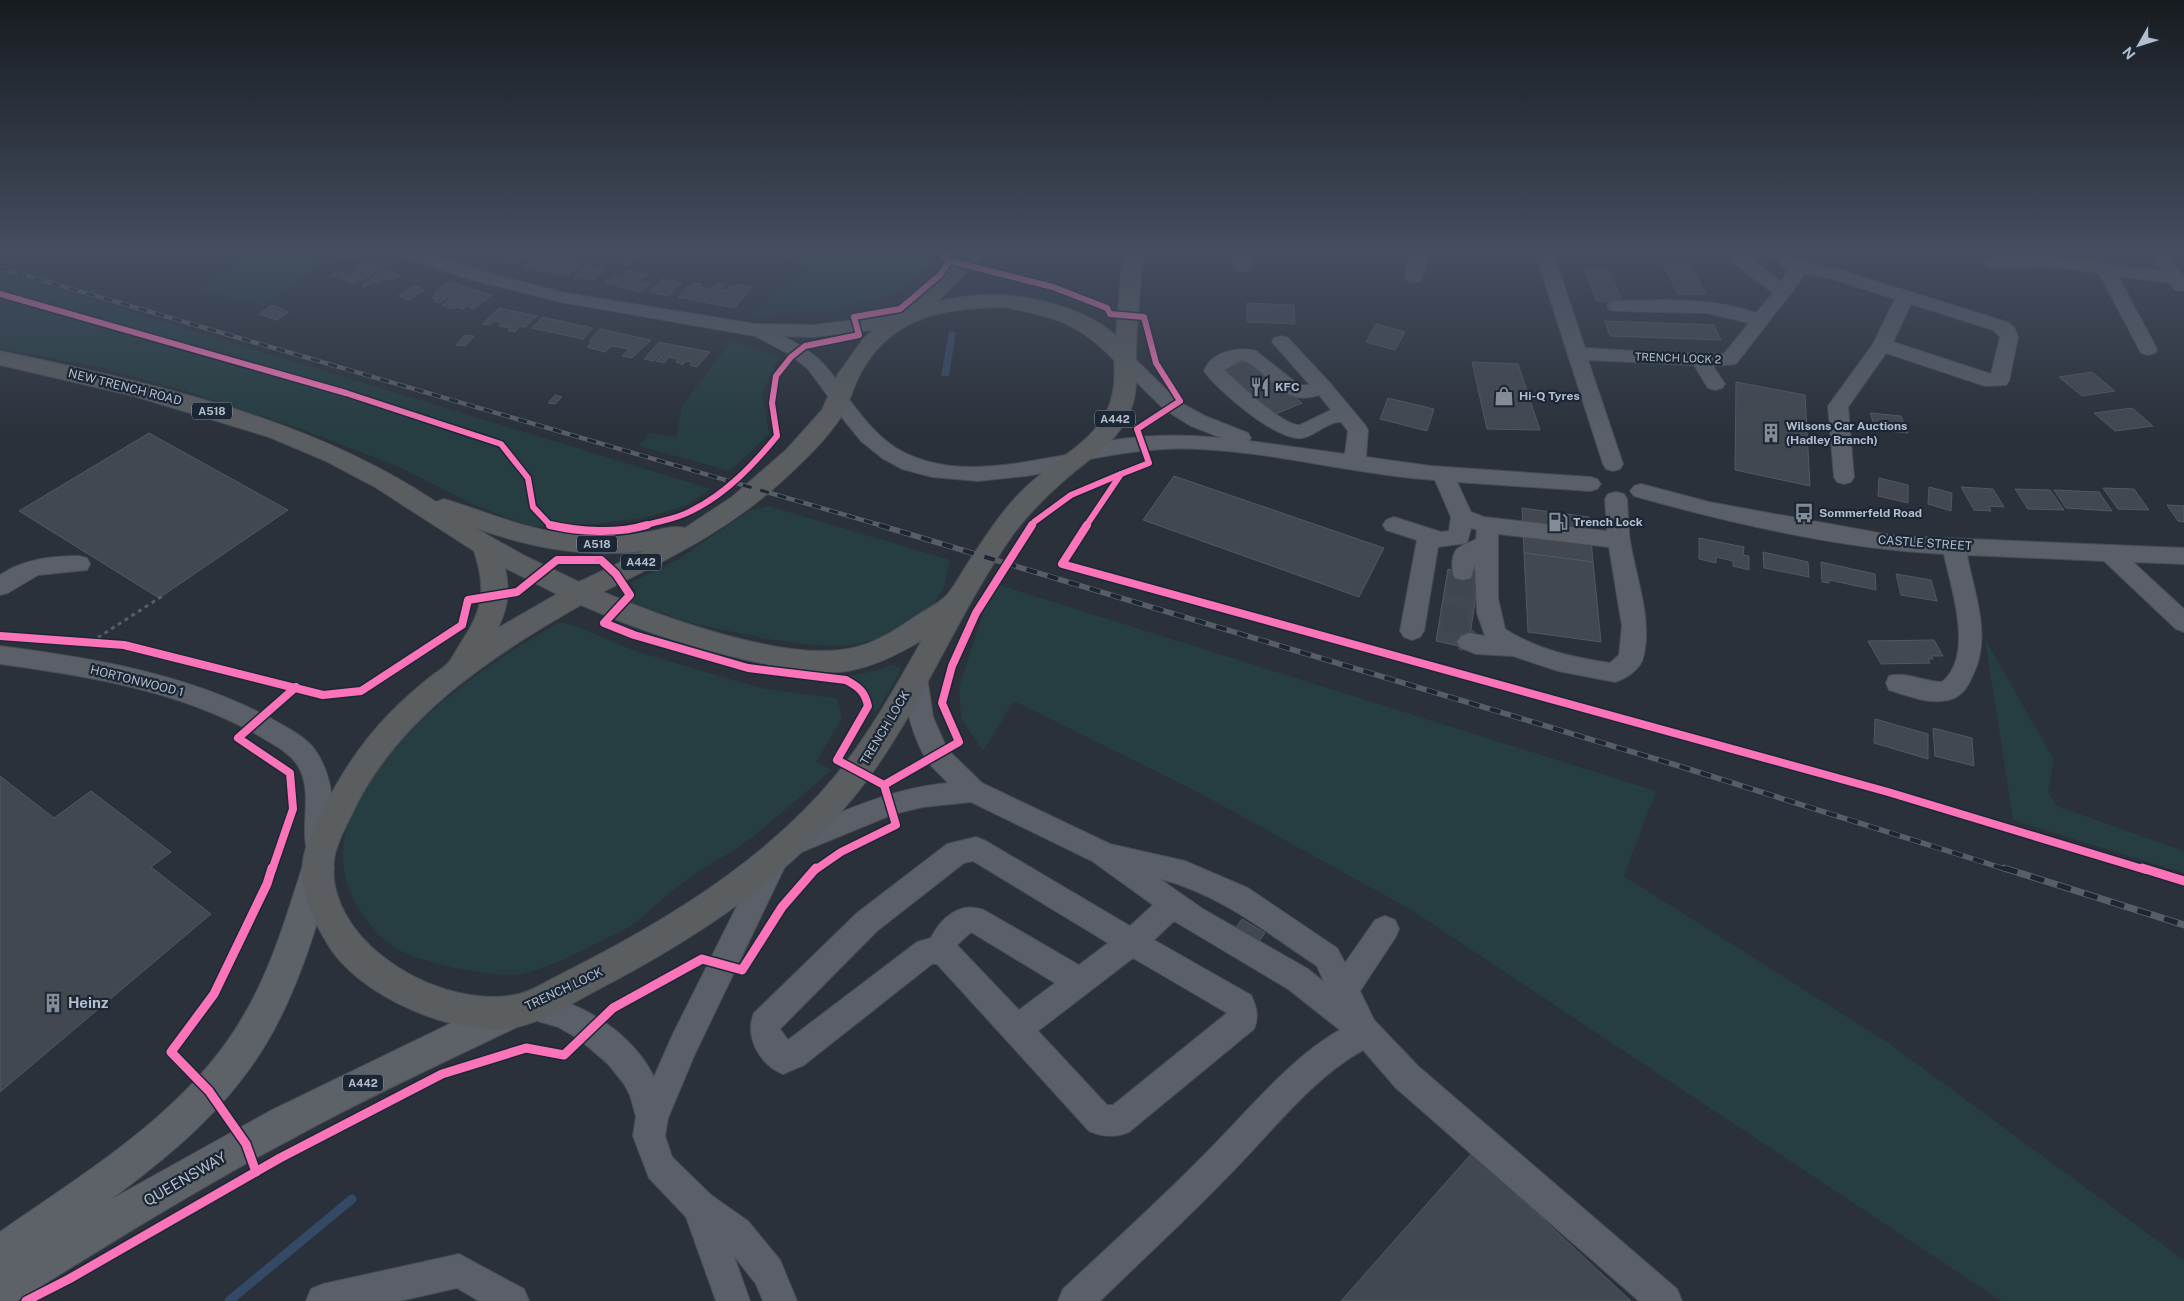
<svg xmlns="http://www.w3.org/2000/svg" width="2184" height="1301" font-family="'Public Sans',sans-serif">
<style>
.green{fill:#263d41}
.water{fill:#344965}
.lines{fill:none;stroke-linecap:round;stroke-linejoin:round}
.stream{stroke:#344965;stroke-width:9}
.building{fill:#424850;stroke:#525861}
.minor-tunnel{stroke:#3f4650;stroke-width:24;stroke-dasharray:24 12;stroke-linecap:butt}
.minor-casing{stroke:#484d54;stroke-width:2}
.major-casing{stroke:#484d57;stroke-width:2}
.highway-casing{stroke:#474d55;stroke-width:2}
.path{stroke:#585e65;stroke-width:3;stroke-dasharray:4 4;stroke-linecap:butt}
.minor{fill:#5a5f68;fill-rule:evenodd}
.major{fill:#5d6269;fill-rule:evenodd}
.highway{fill:#5b5e61;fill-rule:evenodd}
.rail-far2-casing{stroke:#595e66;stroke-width:4.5}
.rail-far1-casing{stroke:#595e66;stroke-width:5.5}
.rail-casing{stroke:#595e66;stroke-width:7}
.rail-far2{stroke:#1c2736;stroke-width:3;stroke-dasharray:9;stroke-linecap:butt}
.rail-far1{stroke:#1c2736;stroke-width:4;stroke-dasharray:11;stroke-linecap:butt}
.rail{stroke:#1c2736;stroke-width:5;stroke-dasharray:14;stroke-linecap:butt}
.cycleway-far2-casing{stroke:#1c2736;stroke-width:9}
.cycleway-far1-casing{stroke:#1c2736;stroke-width:11}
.cycleway-casing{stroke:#1c2736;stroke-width:12}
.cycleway-far2{stroke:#fb73b8;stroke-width:6}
.cycleway-far1{stroke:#fb73b8;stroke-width:8}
.cycleway{stroke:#fb73b8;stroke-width:9}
.labels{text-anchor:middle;stroke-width:4.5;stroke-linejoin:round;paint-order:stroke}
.far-street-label{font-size:11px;fill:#b4bdcb;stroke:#1c2736}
.shield{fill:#1c2736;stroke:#86909e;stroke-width:1}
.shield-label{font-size:11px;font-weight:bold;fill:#b4bdcb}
.street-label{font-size:12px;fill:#b4bdcb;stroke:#1c2736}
.poi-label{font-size:12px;font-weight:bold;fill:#b4bdcb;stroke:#1c2736;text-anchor:start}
.near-poi-label{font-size:15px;font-weight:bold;fill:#b4bdcb;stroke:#1c2736;text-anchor:start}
.near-street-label{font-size:15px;fill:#b4bdcb;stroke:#1c2736}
</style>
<rect width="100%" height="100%" fill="#2a313a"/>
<g class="green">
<polygon points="253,252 281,252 322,262 263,306 200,290"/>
<polygon points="778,252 935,252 933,264 896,293 859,304 751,317 809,269"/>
<polygon points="0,272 711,489 687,505 648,517 594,524 567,524 532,527 474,505 399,467 301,429 183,390 100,367 0,349"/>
<polygon points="732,340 779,357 762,393 769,434 730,471 638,446 650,433 676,437 682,406"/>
<polygon points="769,506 950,560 944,587 933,606 898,631 873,640 846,646 815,645 773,640 694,624 629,602 636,592 630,583 677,560 749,511"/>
<polygon points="993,583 1656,791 1624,876 1890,1044 2184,1260 2184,1301 2001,1301 1413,911 1196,791 1014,701 983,751 961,718 959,687"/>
<path d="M561,622L581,628L635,651L764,689L837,698L842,719L816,762L832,770C801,795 772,823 740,846C724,857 707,865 692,876C671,891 653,909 633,924C624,931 613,935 603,940C578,952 552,967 525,973C499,980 423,963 399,950C378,939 361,915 351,894C303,787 482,663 561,622Z"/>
<polygon points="1985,639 2054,760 2048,792 2057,806 2184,851 2184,873 2013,820"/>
<polygon points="894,665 900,668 900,673 874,716 872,699 856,679 848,676 874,671"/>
</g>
<polygon class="water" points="949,331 956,332 949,376 941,376"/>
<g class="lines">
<polyline class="stream" points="229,1301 352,1199"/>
</g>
<g class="building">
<polygon points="338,252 371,252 378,254 376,256 358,255 356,257 334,256"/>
<polygon points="512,252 528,252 513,264 501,260"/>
<polygon points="544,252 557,252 551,258 557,259 544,272 524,268 538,255 541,255"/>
<polygon points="574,252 580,252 573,263 579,264 567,276 547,272 561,259 564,259"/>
<polygon points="631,252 643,252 630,265 620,263"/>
<polygon points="1662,263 1689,263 1706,294 1678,294"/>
<polygon points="365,264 379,269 363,280 360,279 354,283 331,275 338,271 349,275"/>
<polygon points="586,265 606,269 594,280 575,276"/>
<polygon points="385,270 400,275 392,280 386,278 378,283 373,282 365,287 362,286"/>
<polygon points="630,270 638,272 633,276 637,277 642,273 647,274 639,282 650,284 642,292 605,283 613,276 621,278"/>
<polygon points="1584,270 1609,270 1622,301 1597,301"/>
<polygon points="662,279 681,283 669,296 649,292"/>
<polygon points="448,282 492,295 474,309 469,307 475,303 472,302 463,309 457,307 454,309 442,305 452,297 448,296 440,303 434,301 437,299 432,298 438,293 435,292"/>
<polygon points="695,283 702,284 699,287 711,289 716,283 725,284 721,290 726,291 730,286 734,286 736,284 752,287 735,308 678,297 688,286 691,287"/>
<polygon points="414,285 424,290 409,300 398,296"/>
<polygon points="1247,303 1294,305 1295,324 1247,322"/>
<polygon points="272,305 289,312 277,320 259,314"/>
<polygon points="499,308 537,316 525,327 520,326 515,332 508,330 510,328 499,326 502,323 494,321 489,325 482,324"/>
<polygon points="543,317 546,318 593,328 583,339 532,328"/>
<polygon points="1605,321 1714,325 1721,340 1610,336"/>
<polygon points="1376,324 1405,332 1395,350 1366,342"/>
<polygon points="600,329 651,340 632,358 622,356 629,349 611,346 605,352 587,347 592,342 589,341"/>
<polygon points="465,335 474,336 465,346 456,345"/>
<polygon points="659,342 710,352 697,367 690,365 692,362 687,361 681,365 683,364 676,362 678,359 669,357 664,363 656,361 661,356 659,355 654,361 644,359"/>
<polygon points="1243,361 1253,362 1302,403 1271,416 1219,371"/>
<polygon points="1472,362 1518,364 1540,430 1487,429"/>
<polygon points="2092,372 2115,391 2082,396 2059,377"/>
<polygon points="1736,382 1805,395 1810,486 1735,470"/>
<polygon points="555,395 562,397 555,404 548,403"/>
<polygon points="1388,398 1434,409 1427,431 1380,419"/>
<polygon points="2132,408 2153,426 2115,431 2094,413"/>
<polygon points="1870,413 1901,416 1908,433 1876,430"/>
<polygon points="149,433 288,510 159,598 19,511"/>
<polygon points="1174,476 1384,548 1359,597 1143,520"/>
<polygon points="1879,478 1908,485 1908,503 1878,496"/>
<polygon points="1929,487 1952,493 1951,511 1928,504"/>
<polygon points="1961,487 1993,489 2004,507 1989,506 1991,511 1974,510"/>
<polygon points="2103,488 2134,489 2149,510 2118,509"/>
<polygon points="2015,489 2050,490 2064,510 2028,509"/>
<polygon points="2054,490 2099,492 2112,511 2066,508"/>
<polygon points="2167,505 2184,506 2184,522 2178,521"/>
<polygon points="1522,508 1589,517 1593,562 1524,553"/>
<polygon points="1699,538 1744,547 1743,555 1749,556 1749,570 1733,566 1733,561 1716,557 1716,563 1699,559"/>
<polygon points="1763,552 1808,562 1809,577 1764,568"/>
<polygon points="1524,553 1593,562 1601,642 1528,632"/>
<polygon points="1821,562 1875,574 1876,590 1829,580 1829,583 1822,582"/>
<polygon points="1448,569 1479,576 1468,648 1436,641"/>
<polygon points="1896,574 1931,580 1937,601 1901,595"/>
<polygon points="1934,640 1943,656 1931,656 1933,659 1928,659 1930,663 1881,664 1868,641"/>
<polygon points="1875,719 1928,734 1928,759 1874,743"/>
<polygon points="1933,728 1972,738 1974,766 1935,756"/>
<polygon points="0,776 54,818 91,791 171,852 151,867 211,914 0,1092"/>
<polygon points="1242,919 1265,933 1258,943 1235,929"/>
<polygon points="1472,1153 1631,1301 1341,1301"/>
</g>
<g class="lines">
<polyline class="minor-tunnel" points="1463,572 1454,613 1456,632 1469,642"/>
<defs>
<g id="minor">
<path d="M399,252H425L481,271L561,292L755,324L813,325L897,315L903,317L906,321L903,325L897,327L813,337L782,336C814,351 826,364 846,393C849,398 847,398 851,402C864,419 878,437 896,448C949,480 1014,464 1071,454L1075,455L1074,453L1077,448C1124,435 1174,433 1222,438L1191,426L1165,410L1119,365L1116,361L1119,357L1126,355L1133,357L1179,402L1205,416L1248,433L1251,438L1249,441L1345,454L1348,431L1341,422C1328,421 1315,436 1302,438C1278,442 1217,390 1204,371C1211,352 1238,346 1256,351L1299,385H1310L1272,342L1274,338L1281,336L1288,338L1330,383L1365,425L1368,430L1366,457L1431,466L1590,477L1597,479L1601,484L1597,489L1590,491L1457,482L1471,512L1484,517L1607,531L1605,499L1608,494L1616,492L1624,494L1627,499C1628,513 1628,527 1630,541C1636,578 1653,621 1643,658C1640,670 1625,679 1615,682L1558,671L1513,656L1476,654L1461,648L1457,642L1461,636L1469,633L1485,636L1477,613L1475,565L1471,578L1463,580L1455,578C1451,571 1451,556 1457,549C1462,545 1471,542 1476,539L1477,530L1471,528L1467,543L1438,547L1424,631L1420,637L1412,640L1404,637L1400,631L1417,540L1386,530L1383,525L1386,520L1394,517L1441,532L1449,531L1451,517L1435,480C1356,475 1277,452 1197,449C1159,447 1122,453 1084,460L1080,459L1081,461L1078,466L1071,468L1026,476L978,481L932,477L902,469L882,458L861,441L832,405L829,401L830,399L808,369L791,355L755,336L561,302L469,279L401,256ZM1242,360C1271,371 1280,408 1319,395L1331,410L1300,425C1282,426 1238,382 1224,370ZM1498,534L1609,547L1622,626L1619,655L1610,663C1573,657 1537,650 1505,629L1498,598Z"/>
<polygon points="1232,252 1250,252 1252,266 1249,270 1243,271 1237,270 1234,266"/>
<polygon points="1409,252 1427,252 1423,277 1420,281 1414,282 1408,281 1405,277"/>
<path d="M1535,252H1553L1585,348L1669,353L1724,354L1749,323L1707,313L1616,311L1610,310L1607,306L1610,302L1616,301C1663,300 1712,297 1756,313L1773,293L1736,265L1733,261V252H1751V259L1781,282L1787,271L1771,252H1790L1798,261L1840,270L2007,322L2014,327L2018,337L2009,381L2006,385L1985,386L1886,353L1848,407L1854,477L1851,482L1844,484L1837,482L1834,477L1828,406L1873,344L1895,299L1830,278L1804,273L1801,280L1736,364L1713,366L1725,384L1722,388L1715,390L1708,388L1694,365L1588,360L1623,464L1620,469L1613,471L1606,469L1603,464ZM1911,304L1993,330L2000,337L1991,374L1893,342Z"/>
<polygon points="2150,252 2167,252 2184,277 2184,291 2175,290 2170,283 2118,276 2157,349 2155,353 2148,355 2141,353 2139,349 2099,273 2052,267 1993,268 1987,267 1984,263 1987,259 1993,258 2052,257 2162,271"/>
<path d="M1641,484L1709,502L1896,536L2184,548V564L2133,562L2184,609V632L2176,629L2104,561L1967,555C1975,598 1993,638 1971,679C1965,692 1957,700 1942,701C1925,703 1906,695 1889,690L1886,683L1889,676C1906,671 1924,682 1942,682C1975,655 1951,589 1944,554C1841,549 1733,524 1634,496L1630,491L1634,486Z"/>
<path d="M79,556L87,558L90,564L87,570L38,575L8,593L0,595V575C24,559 51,556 79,556Z"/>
<path d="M0,646C93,658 189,674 272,719C287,728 305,736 315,750C328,768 332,790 333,811C333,827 336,845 330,859L320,863L310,859C297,831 315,794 298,766C289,751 270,743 256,734C177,690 88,676 0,664Z"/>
<path d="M915,668L924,670L927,677L933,717L947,749L982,783L1110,844L1185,861L1248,888L1337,948L1345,963L1375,920L1385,916L1395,920L1399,929L1395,938L1360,991L1374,1020L1418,1066L1677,1289L1682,1301H1639L1396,1088L1363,1050C1314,1077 1274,1129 1235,1169C1192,1214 1145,1257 1100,1301H1058L1063,1289C1111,1244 1160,1200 1206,1153C1246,1113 1291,1057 1340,1030L1288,989L1174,921L1154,940L1251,995C1257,1008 1259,1017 1254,1029L1129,1132C1115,1138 1103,1137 1089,1131L937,964H932L804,1065L783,1074C760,1065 744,1037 754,1013L857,913L947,844L976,837L986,841L1130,926L1153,905L1092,861L971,802L923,807L894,814L794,855L786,852L789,858L694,1056L668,1118L665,1136L672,1157L711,1195L748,1221L780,1260L797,1301H763L756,1284L734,1256L750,1301H716L686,1217L649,1178L633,1136L636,1117L630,1095L624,1084L608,1064L579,1039L558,1027L521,1016L516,1006L521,996C534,991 544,994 557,999C597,1012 635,1039 654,1077L672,1036L765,850L775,846L784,849L781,843L784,835C838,814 890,788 948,783C942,776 934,770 929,763C916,747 897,689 906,670ZM973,861L1108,943L1079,965L984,910C961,901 941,917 931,938L917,942L788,1040L780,1029L877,931L964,863ZM1160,879C1220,894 1267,933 1317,966L1324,982L1308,969L1203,909ZM971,932L1055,983L1019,1010L957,945ZM1133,958L1227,1013L1113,1105H1107L1038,1031Z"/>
<polygon points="459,1254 524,1289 529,1301 479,1301 457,1288 400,1301 306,1301 311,1289 323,1284"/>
</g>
<path id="major" d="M318,854L329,858L334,868C316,927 299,988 267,1042C229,1107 170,1156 110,1200L270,1111L499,1000L511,996L523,1000L528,1012L523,1024C447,1061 370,1096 295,1137C200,1187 109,1244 17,1301H0V1232C87,1171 190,1110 244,1015C271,969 286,918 302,868L307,858Z"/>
<path id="highway" d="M964,252H986L938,301C959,297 983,293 1004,295C1041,298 1089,311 1116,336L1123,252H1143C1141,287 1136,322 1136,356C1136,378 1138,396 1128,416C1115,444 1091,457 1068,477C1048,494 1030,512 1014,533C955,616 920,714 857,793C788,879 692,941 595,991C571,1004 544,1021 517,1027C458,1040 356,995 327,943C313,920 299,889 303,861C305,845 314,828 322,813C339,776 361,743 390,713C402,701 415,689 429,678C435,673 444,668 449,662C453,657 458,647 462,641C484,609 486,587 474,551L375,487L326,461L269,437L134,396L0,365V351C150,383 307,416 436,502L444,499C490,513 533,533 582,535C604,536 626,535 647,532C660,530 673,525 685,528L732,497L786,450L822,410L838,374L863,339L885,320L904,310ZM1004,307C1054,317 1078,322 1114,360C1121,434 1070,445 1025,488C1002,510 985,537 968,563C961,573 955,586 947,595C941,602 924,611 916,616C896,630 873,645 848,649C783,661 664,618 603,592C669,558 726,532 782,481C804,461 827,439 843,414C851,400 854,383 863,369C895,315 946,308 1004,307ZM475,528C533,548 582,558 644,551L579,582L525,556ZM505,568L557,594L498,628C508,608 510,590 505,568ZM581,605C640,631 702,651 765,664C792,670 821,675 848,671C875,666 899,654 922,640C896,686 870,733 837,774C775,850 689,906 604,952C587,961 569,970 552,979C540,985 528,993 514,995C469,1003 417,984 382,956C354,934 329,899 334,860C336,845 344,830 351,816C395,719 491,656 581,605Z"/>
</defs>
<use href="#minor" class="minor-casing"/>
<use href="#major" class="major-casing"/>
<use href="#highway" class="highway-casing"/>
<polyline class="path" points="91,642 164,595"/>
<use href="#minor" class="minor"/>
<use href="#major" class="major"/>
<use href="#highway" class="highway"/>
<defs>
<polyline id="rail-far2" points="0,268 883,526"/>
<polyline id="rail-far1" points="879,525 1679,766 2008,870"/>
<polyline id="rail" points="2004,868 2184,925"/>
</defs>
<use href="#rail-far2" class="rail-far2-casing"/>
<use href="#rail-far1" class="rail-far1-casing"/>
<use href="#rail" class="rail-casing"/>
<use href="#rail-far2" class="rail-far2"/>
<use href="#rail-far1" class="rail-far1"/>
<use href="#rail" class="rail"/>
<defs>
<g id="cycleway-far2">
<polyline points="945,252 945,258 950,261 1053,287 1107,308 1110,314 1144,317 1156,363 1180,401 1137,429 1149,463 1121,474 1086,526"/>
<polyline points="0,294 346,393 501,444 528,478 533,507 550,525 555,526"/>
<path d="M643,526C659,521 677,519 691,511C726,494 753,465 777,436L772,403L776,376L791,357L805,346L859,335L854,317L900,309L940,275L950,261"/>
<polyline points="1031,526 1034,522 1071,495 1121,474"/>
</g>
<g id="cycleway-far1">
<path d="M550,525C580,532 618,534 647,525"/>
<polyline points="1087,525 1062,564 1888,792 2146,870"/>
<path d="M0,636L124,645L323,695L361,691L462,625L468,600L517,592L557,560H601L616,574L630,595L604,623L634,635L748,668L846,680C859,687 865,692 868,706L837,760L884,785L896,825L841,852L815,870"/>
<polyline points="884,785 959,742 942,703 952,666 976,613 1032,525"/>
<polyline points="272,870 293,809 290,773 238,738 296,687"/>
</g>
<g id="cycleway">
<polyline points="2142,868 2184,881"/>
<polyline points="256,1172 246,1144 209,1091 171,1052 214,994 267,884 272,868"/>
<polyline points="26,1301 69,1279 280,1158 442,1074 526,1048 564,1055 613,1008 702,959 742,970 782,907 816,868"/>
</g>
</defs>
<use href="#cycleway-far2" class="cycleway-far2-casing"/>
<use href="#cycleway-far1" class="cycleway-far1-casing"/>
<use href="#cycleway" class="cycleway-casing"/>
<use href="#cycleway-far2" class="cycleway-far2"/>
<use href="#cycleway-far1" class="cycleway-far1"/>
<use href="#cycleway" class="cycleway"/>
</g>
<linearGradient id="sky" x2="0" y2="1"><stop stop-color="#171b20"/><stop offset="0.58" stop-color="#444e60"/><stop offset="1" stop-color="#444e60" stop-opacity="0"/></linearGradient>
<rect width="2184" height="435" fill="url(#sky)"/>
<defs>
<symbol id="restaurant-bare" viewBox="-9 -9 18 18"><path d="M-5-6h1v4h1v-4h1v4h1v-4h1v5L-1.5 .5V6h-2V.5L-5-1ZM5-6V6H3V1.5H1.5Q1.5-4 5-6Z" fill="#848c98" stroke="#1c2736" stroke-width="2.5" paint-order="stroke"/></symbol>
<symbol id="shop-bare" viewBox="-9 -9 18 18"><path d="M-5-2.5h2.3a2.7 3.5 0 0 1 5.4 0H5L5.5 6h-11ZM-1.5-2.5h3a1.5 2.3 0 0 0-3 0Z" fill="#848c98" stroke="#1c2736" stroke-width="2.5" paint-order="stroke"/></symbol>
<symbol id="building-bare" viewBox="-9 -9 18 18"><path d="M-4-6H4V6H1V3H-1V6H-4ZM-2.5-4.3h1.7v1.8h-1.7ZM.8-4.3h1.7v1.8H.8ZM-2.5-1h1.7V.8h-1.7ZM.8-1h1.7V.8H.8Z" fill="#848c98" stroke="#1c2736" stroke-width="2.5" paint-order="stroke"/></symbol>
<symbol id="bus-bare" viewBox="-9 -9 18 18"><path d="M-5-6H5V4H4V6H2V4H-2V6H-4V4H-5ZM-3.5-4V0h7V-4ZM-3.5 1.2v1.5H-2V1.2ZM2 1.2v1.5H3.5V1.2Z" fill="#848c98" stroke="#1c2736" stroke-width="2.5" paint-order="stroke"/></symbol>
<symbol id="fuel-bare" viewBox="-9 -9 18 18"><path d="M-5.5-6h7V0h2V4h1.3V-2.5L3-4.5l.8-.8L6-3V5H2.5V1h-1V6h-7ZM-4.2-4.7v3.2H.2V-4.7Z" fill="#848c98" stroke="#1c2736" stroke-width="2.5" paint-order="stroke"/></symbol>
</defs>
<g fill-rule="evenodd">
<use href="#restaurant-bare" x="1246" y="373" width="28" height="28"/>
<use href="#shop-bare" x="1490" y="382" width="28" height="28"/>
<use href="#building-bare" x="1757" y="419" width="28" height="28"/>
<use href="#bus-bare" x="1790" y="499" width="28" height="28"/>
<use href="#fuel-bare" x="1544" y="508" width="28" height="28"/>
<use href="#building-bare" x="39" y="989" width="28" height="28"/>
</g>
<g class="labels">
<g class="far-street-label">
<text transform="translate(1678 358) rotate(2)" y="4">TRENCH LOCK 2</text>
</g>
<g class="shield">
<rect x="192" y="402.5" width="40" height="17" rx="4"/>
<rect x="1095" y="410.5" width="40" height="17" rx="4"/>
<rect x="577" y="535.5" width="40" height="17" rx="4"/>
<rect x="621" y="553.5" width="40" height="17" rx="4"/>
<rect x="343" y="1074.5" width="40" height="17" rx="4"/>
</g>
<g class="shield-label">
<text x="212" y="415">A518</text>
<text x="1115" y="423">A442</text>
<text x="597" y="548">A518</text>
<text x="641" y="566">A442</text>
<text x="363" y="1087">A442</text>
</g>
<g class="street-label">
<text transform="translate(125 387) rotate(14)" y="4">NEW TRENCH ROAD</text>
<text transform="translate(1925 543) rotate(4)" y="4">CASTLE STREET</text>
<text transform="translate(137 681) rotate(14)" y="4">HORTONWOOD 1</text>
<text transform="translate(885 728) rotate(-59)" y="4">TRENCH LOCK</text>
<text transform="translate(564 989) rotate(-25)" y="4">TRENCH LOCK</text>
</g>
<g class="poi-label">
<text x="1275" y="391">KFC</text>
<text x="1519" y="400">Hi-Q Tyres</text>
<text x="1786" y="430">Wilsons Car Auctions<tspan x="1786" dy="14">(Hadley Branch)</tspan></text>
<text x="1819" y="517">Sommerfeld Road</text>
<text x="1573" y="526">Trench Lock</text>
</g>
<g class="near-poi-label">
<text x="68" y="1008">Heinz</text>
</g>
<g class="near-street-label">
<text transform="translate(185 1179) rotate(-30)" y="5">QUEENSWAY</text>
</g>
</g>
<g transform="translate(2139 45) rotate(231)" stroke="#1c2736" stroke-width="4" paint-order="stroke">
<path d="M0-4L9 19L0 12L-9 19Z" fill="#b4bdcb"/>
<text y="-8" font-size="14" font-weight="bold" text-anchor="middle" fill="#b4bdcb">N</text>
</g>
</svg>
